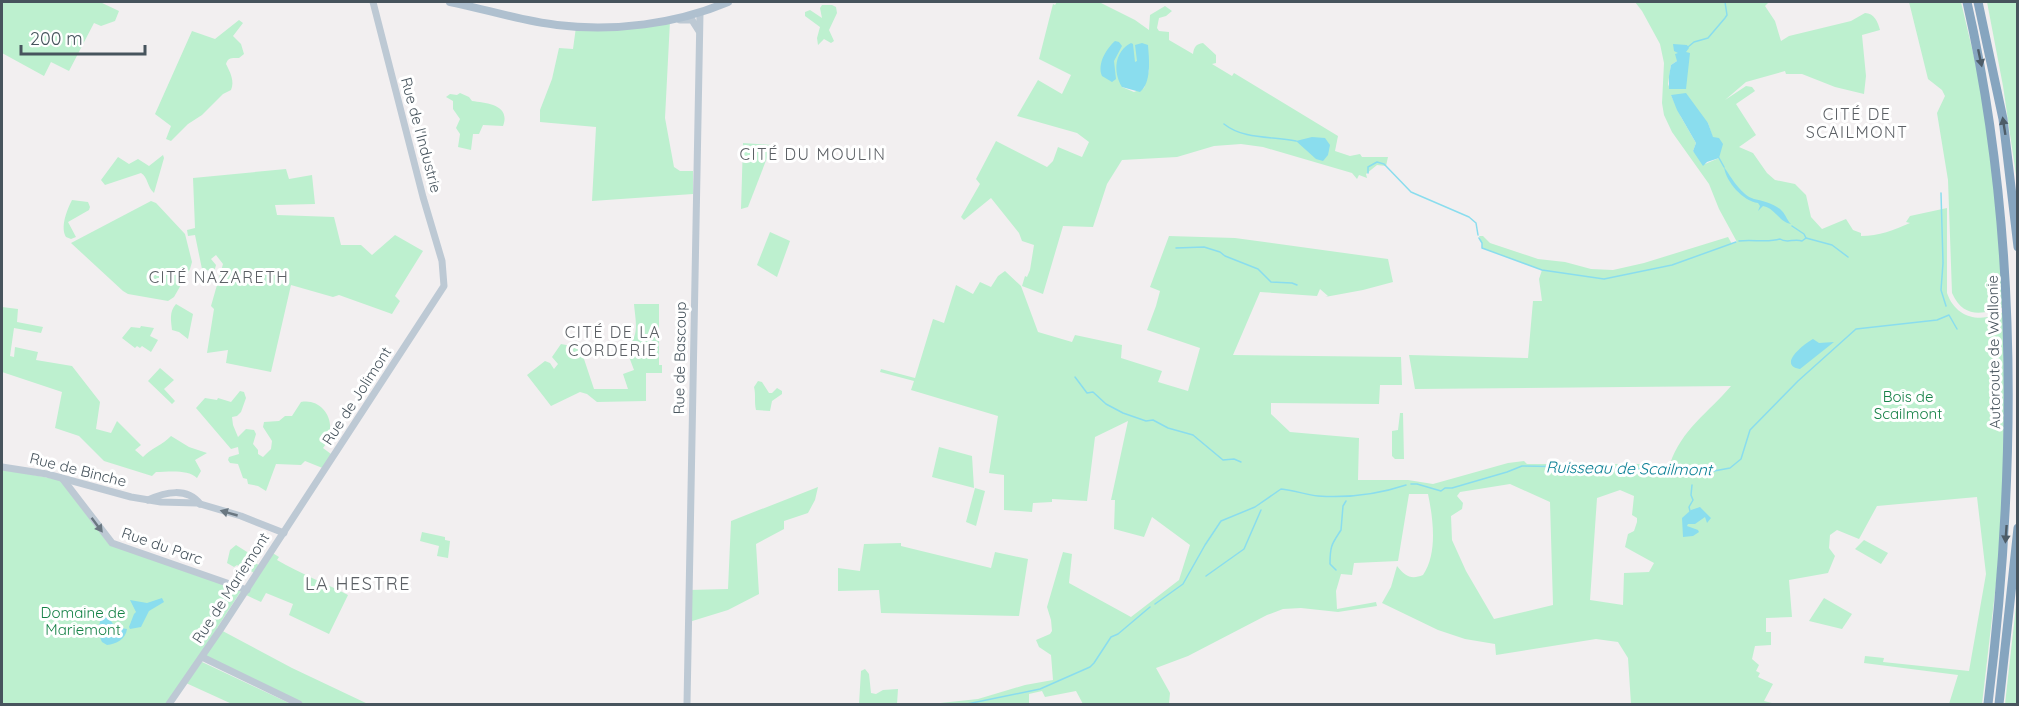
<svg xmlns="http://www.w3.org/2000/svg" width="2019" height="706" font-family="Quicksand,sans-serif">
<style>
.green{fill:#bdf0cf;fill-rule:evenodd}
.water{fill:#8addee}
.lines{fill:none;stroke-linecap:round;stroke-linejoin:round}
.stream{stroke:#8addee;stroke-width:1.5}
.secondary{stroke:#bdc9d4;stroke-width:7}
.primary{stroke:#afc0cf;stroke-width:8}
.highway{stroke:#86a5bf;stroke-width:9}
.oneway{fill:#4d5c67}
.oneway2{fill:#6a7781}
.labels{text-anchor:middle;stroke-width:6;stroke-linejoin:round;paint-order:stroke}
.street-label{font-size:15px;fill:#47545d;stroke:#fff}
.park-label{font-size:15px;fill:#158146;stroke:#fff}
.neighbourhood-label{font-size:16px;letter-spacing:1.5px;fill:#5c6065;stroke:#fff}
.water-label{font-size:16px;font-style:italic;fill:#0b8096;stroke:#fff}
.quarter-label{font-size:18px;letter-spacing:1.5px;fill:#5c6065;stroke:#fff}
</style>
<rect width="100%" height="100%" fill="#f2eff0"/>
<g class="green">
<polygon points="2,2 100,2 119,11 115,21 101,26 94,23 69,71 51,62 44,76 2,53"/>
<path d="M1057,2H1099L1135,20L1149,30L1150,15L1165,6L1172,11L1166,16L1159,18L1157,28L1159,31L1169,32V40L1193,54C1194,47 1196,44 1203,43L1216,55V63L1212,64L1232,76L1234,73L1338,136L1335,151L1350,156L1360,154L1362,157H1388L1386,166L1377,165L1366,174L1367,178L1359,175L1357,179L1352,173L1263,147L1241,144L1214,146L1177,157L1122,160L1107,184L1093,227L1063,226L1043,294L1022,286L1025,276L1027,277L1030,270L1034,245L1022,241L1019,233L991,198L964,220L961,217L980,184L976,179L996,141L1047,167L1053,161L1058,147L1082,157L1089,142L1077,133L1017,116L1038,80L1062,94L1071,75L1039,59L1053,4L1055,5ZM1143,62L1149,70L1144,88L1134,92L1122,87Z"/>
<path d="M1635,2H1769L1765,6L1775,21L1781,41L1789,36L1851,21L1865,13C1874,13 1878,22 1880,30L1862,35L1866,76L1864,94L1835,87L1802,74H1786L1785,71L1746,82L1725,100L1746,86L1752,87L1755,91L1736,104L1756,135L1739,147L1753,153L1767,173L1775,180L1795,184L1806,195L1811,217L1822,229L1846,219L1853,230L1861,233V236C1879,236 1894,230 1910,223L1906,222L1910,216L1947,208V293C1956,319 1981,323 2003,312L2005,335L2003,494L1997,575L1982,704H1949L1958,675L1864,663L1865,656L1884,658L1883,662L1969,671L1986,574L1977,497L1877,506L1859,539L1837,530L1830,535L1829,548L1835,556L1828,573L1789,580L1792,617L1766,618V632H1771V645L1755,646L1752,659L1759,665L1756,671L1760,673L1758,677L1773,684L1764,701L1776,704H1631L1628,658L1618,642L1596,639L1496,655L1495,644L1465,639L1438,630L1382,603L1391,587L1397,566C1405,576 1411,580 1423,575C1438,553 1433,518 1428,494H1409L1398,561L1354,563L1352,575L1341,574L1336,591L1337,609L1376,602L1377,606L1338,612L1301,608L1283,609L1267,615L1188,656L1156,668L1170,693L1169,704H1083L1076,691L1045,697L1042,691L1029,694V704H931L978,699L1025,685L1053,680L1051,655L1039,647L1036,640L1050,634L1052,631L1051,620L1047,607L1063,552L1072,554L1069,583L1131,617L1179,580L1190,545L1152,517L1144,537L1114,529L1115,500H1111L1128,421L1095,437L1087,501L1052,499V502L1033,503L1032,512L1004,510V475L989,473L998,416L911,390L914,381L880,372L881,369L915,378L933,319L944,323L956,285L973,294L980,282L991,287L998,276L1005,271L1021,286L1038,332L1072,342L1075,335L1122,345L1121,358L1162,371L1158,382L1188,391L1200,348L1147,330L1156,306L1160,291L1150,287L1169,236L1235,238L1388,259L1393,282L1363,290L1325,297L1328,296L1320,289L1317,296L1260,292L1233,355L1401,357L1402,385H1380L1379,404L1271,403V414L1290,432L1359,438L1358,480H1408L1433,484L1508,463L1524,461L1527,464H1670C1681,430 1709,412 1731,386L1415,389L1409,355L1528,358L1533,301H1542L1539,279L1542,270L1482,248V243L1479,236H1483L1490,243L1538,259L1565,262L1591,269L1613,270L1644,263L1728,237L1732,244L1737,242L1719,209L1709,184L1672,132L1664,115L1662,103L1664,63L1660,44L1642,11ZM1679,53L1685,89H1670L1668,84L1671,65L1677,61ZM1671,95L1708,123L1719,158L1705,164L1693,151L1696,143L1681,117ZM1510,484L1550,502L1553,605L1494,619L1466,571L1452,540L1451,516L1462,509L1463,503L1457,496L1460,492ZM1620,490L1634,496L1632,515L1637,518V522L1634,531L1628,534L1625,547L1654,563L1649,572L1624,573L1623,605L1590,600L1597,498Z"/>
<path d="M1909,2H1961L1979,78L1995,184L2003,307C1982,315 1963,318 1952,293L1948,180L1937,113L1945,96L1942,90L1928,79Z"/>
<polygon points="1987,2 2017,2 2017,182 2003,86"/>
<polygon points="822,5 832,5 836,7 837,13 829,30 834,41 831,43 824,39 818,45 817,38 820,27 805,16 805,12 810,10 822,18 820,8"/>
<path d="M239,20L243,23L233,36L241,44L244,54L239,58C232,58 228,57 226,64C230,72 235,81 231,90L223,94L202,115L188,124L171,141L166,139L171,126L155,114L192,31L215,39Z"/>
<polygon points="670,21 665,118 674,167 680,171 693,171 693,194 592,201 596,127 540,122 540,110 552,79 559,48 573,49 576,27"/>
<path d="M460,93L469,97L472,101C487,103 511,105 503,126L483,125L479,134H473L471,150L458,147L460,134L456,128L460,119L453,109V101L446,97L450,94L457,95Z"/>
<polygon points="743,143 772,145 748,207 741,209"/>
<path d="M163,155L164,158L154,193C147,187 148,177 141,173L105,185L101,180L118,157L129,164L138,159L149,166Z"/>
<polygon points="286,169 289,179 312,175 315,204 275,205 277,215 334,217 341,245 361,245 372,255 395,235 423,251 395,296 400,301 392,314 339,295 333,297 291,285 271,372 226,363 228,350 207,353 214,309 211,306 223,264 216,255 211,259 216,265 214,272 202,269 195,235 188,236 187,230 195,228 193,178"/>
<path d="M72,200L88,202L90,207L89,210L68,222L76,237L71,239L66,237C60,227 67,210 72,200Z"/>
<polygon points="151,201 156,203 185,234 192,262 190,269 174,297 168,301 128,294 123,291 71,243"/>
<polygon points="770,232 790,241 777,277 757,265"/>
<path d="M176,304L193,314L188,339L179,332L172,330C171,320 169,312 176,304Z"/>
<path d="M634,304H659V365H662V373H646V401L597,402L587,394L580,392L551,406L527,375L545,361L550,363L554,369L558,364L552,357L561,344L577,347L582,353L594,389H628L623,374L634,370L625,346C641,340 635,318 634,304Z"/>
<path d="M2,307L18,309L17,322L43,327L41,333L14,328L10,356L14,357L15,347L38,352L36,360L72,366L100,402L96,429L111,433L117,421L141,445L135,450L143,457C151,448 163,445 171,436L189,447L207,453L195,460L201,471L197,478C188,469 168,472 156,472L152,476L104,461L79,436L55,428L62,392L2,372Z"/>
<polygon points="141,326 154,328 150,336 158,340 151,352 142,346 140,348 137,346 135,348 122,338 131,327 140,328"/>
<polygon points="160,368 174,380 164,389 175,401 172,404 148,381"/>
<path d="M758,381L762,382L769,393H772L777,388L782,391V394L772,401L770,411L756,410C754,402 756,395 754,387Z"/>
<path d="M240,391L244,392L246,398L241,412L237,416L232,417L233,425L238,437L246,429L254,430L256,434L253,444L258,450V454L263,457L271,449L272,441L263,427L264,422L279,421L285,416H292L301,402C321,398 336,419 328,437L322,440L326,444L323,448L331,454L325,469L305,461L301,465L276,464L266,491L258,486L248,484L247,479L243,478L238,464L230,463L228,460L229,457L239,454L238,447L231,449L196,408L205,398L217,400L218,398L231,402Z"/>
<polygon points="1400,413 1403,413 1404,459 1395,459 1392,456 1392,431 1398,430"/>
<polygon points="939,447 972,456 974,488 932,477"/>
<polygon points="2,469 60,480 108,543 241,591 217,628 292,668 368,704 299,704 202,658 169,704 2,704"/>
<polygon points="818,487 815,500 808,513 784,521 784,529 756,544 759,594 728,610 689,622 689,590 728,589 731,521"/>
<polygon points="975,488 985,491 976,526 966,522"/>
<polygon points="422,532 445,537 445,540 450,541 448,558 437,556 439,546 420,541"/>
<polygon points="1864,540 1888,553 1881,564 1855,549"/>
<polygon points="901,543 901,546 991,568 995,552 1028,559 1019,616 881,613 879,590 838,591 838,568 860,571 864,544"/>
<polygon points="236,545 255,557 251,561 259,565 254,573 246,568 244,570 237,565 234,567 227,563 230,550"/>
<path d="M271,552L279,557L277,560C301,574 323,582 348,595L329,634L289,615L293,604L266,593L261,602L244,594Z"/>
<polygon points="2017,597 2017,704 2005,704"/>
<polygon points="1824,598 1852,614 1842,629 1809,621"/>
<polygon points="202,662 291,704 232,704 186,683"/>
<polygon points="865,669 869,674 871,693 876,694 883,690 898,689 897,704 859,704 861,671"/>
</g>
<g class="water">
<path d="M1115,41L1119,42L1122,46L1114,61L1116,79L1112,82L1102,76C1097,64 1106,49 1115,41Z"/>
<path d="M1131,43L1133,44L1135,62L1137,61L1135,45L1142,43L1148,45C1149,59 1152,82 1140,92L1122,87C1113,72 1114,52 1131,43Z"/>
<polygon points="1673,44 1687,45 1689,48 1686,52 1690,53 1686,89 1669,89 1669,76 1671,65 1677,61 1675,54 1678,53 1674,51"/>
<polygon points="1686,93 1708,123 1713,137 1719,138 1723,144 1719,158 1707,162 1703,166 1693,151 1696,143 1677,110 1671,95"/>
<polygon points="1312,137 1325,138 1330,145 1328,155 1323,161 1316,159 1296,141"/>
<path d="M1724,167C1731,177 1741,195 1754,199C1763,201 1772,203 1780,209C1786,214 1786,219 1791,224C1779,222 1775,208 1763,206L1758,211L1760,206L1758,203C1743,201 1726,182 1724,167Z"/>
<path d="M1813,339L1819,343L1834,342L1800,369C1777,365 1804,344 1813,339Z"/>
<polygon points="1700,507 1711,518 1707,523 1705,517 1695,524 1688,524 1687,526 1698,530 1699,532 1693,536 1683,537 1682,518 1691,510"/>
<polygon points="162,598 164,602 149,611 141,627 130,629 129,627 134,614 136,612 130,600 147,603"/>
<path d="M104,617L109,618L115,627L127,629C126,639 116,644 107,645L102,642C98,634 98,626 101,619Z"/>
</g>
<g class="lines">
<g class="stream">
<polyline points="1688,47 1694,42 1708,38 1725,18 1727,15 1725,2"/>
<path d="M1224,124C1244,140 1272,136 1296,141"/>
<polyline points="1719,158 1724,167"/>
<polyline points="1368,173 1368,167 1377,162 1384,164 1411,192 1469,217 1476,223 1478,235"/>
<polyline points="1941,193 1943,263 1941,290 1946,306"/>
<polyline points="1792,226 1804,234 1806,238 1832,245 1848,257"/>
<polyline points="1479,238 1482,243 1482,248 1542,270 1604,279 1672,265 1736,242"/>
<path d="M1739,241C1752,239 1768,243 1780,239C1787,244 1794,238 1802,241L1806,238"/>
<polyline points="1176,248 1204,247 1220,252 1225,256 1258,269 1271,282 1292,283 1297,285"/>
<polyline points="1075,377 1087,393 1093,392 1106,404 1123,413 1146,421 1153,420 1168,428 1193,435 1223,460 1234,459 1241,462"/>
<polyline points="1411,484 1417,484 1441,491 1445,488 1452,488 1507,472 1522,466 1671,469 1694,467 1714,471 1730,468 1741,459 1750,430 1798,381 1856,329 1937,320 1949,315 1957,329"/>
<polyline points="1690,511 1689,507 1693,500 1691,495 1692,485"/>
<path d="M1336,570L1330,564C1330,545 1332,544 1341,530L1343,506L1346,501"/>
<polyline points="1206,576 1244,549 1261,510"/>
<path d="M1155,604L1183,584L1205,545L1221,521L1255,507L1281,489C1294,490 1306,495 1318,496C1347,498 1379,494 1406,485"/>
<polyline points="967,704 1040,689 1090,667 1094,663 1111,637 1118,634 1150,607"/>
</g>
<g class="secondary">
<polyline points="680,20 692,20 699,31"/>
<polyline points="2,467 47,474 131,497 161,502 197,503 241,516 284,533"/>
<polyline points="62,478 112,543 247,590"/>
<path d="M148,500C165,492 187,487 200,504"/>
<polyline points="202,657 299,704"/>
<polyline points="169,704 220,630 444,286 442,261 423,197 373,2"/>
<polyline points="687,704 700,13"/>
</g>
<path class="primary" d="M450,2C485,9 521,21 557,25C614,32 676,24 728,2"/>
<g class="highway">
<path d="M1967,2C2019,231 2017,471 1988,704"/>
<polyline points="1978,2 2003,119 2018,247"/>
<polyline points="1999,704 2018,528"/>
</g>
</g>
<defs><path id="oneway-solid" d="M-6-.8H1V-3.2L6.5 0L1 3.2V.8H-6Z" transform="scale(1.5)"/></defs>
<g class="oneway">
<use href="#oneway-solid" transform="translate(1980 58) rotate(78)"/>
<use href="#oneway-solid" transform="translate(2004 126) rotate(-99)"/>
<use href="#oneway-solid" transform="translate(2006 534) rotate(94)"/>
</g>
<g class="oneway2">
<use href="#oneway-solid" transform="translate(229 513) rotate(-164)"/>
<use href="#oneway-solid" transform="translate(97 525) rotate(53)"/>
</g>
<g class="labels">
<g class="street-label">
<text transform="translate(421 135) rotate(75)" y="5">Rue de l'Industrie</text>
<text transform="translate(1994 352) rotate(-91)" y="5">Autoroute de Wallonie</text>
<text transform="translate(680 358) rotate(-89)" y="5">Rue de Bascoup</text>
<text transform="translate(357 396) rotate(-57)" y="5">Rue de Jolimont</text>
<text transform="translate(78 470) rotate(14)" y="5">Rue de Binche</text>
<text transform="translate(162 546) rotate(19)" y="5">Rue du Parc</text>
<text transform="translate(231 588) rotate(-57)" y="5">Rue de Mariemont</text>
</g>
<g class="park-label">
<text x="1908" y="402">Bois de<tspan x="1908" dy="17">Scailmont</tspan></text>
<text x="83" y="618">Domaine de<tspan x="83" dy="17">Mariemont</tspan></text>
</g>
<g class="neighbourhood-label">
<text x="1857" y="120">CITÉ DE<tspan x="1857" dy="18">SCAILMONT</tspan></text>
<text x="813" y="160">CITÉ DU MOULIN</text>
<text x="219" y="283">CITÉ NAZARETH</text>
<text x="613" y="338">CITÉ DE LA<tspan x="613" dy="18">CORDERIE</tspan></text>
</g>
<g class="water-label">
<text transform="translate(1629 468) rotate(1)" y="6">Ruisseau de Scailmont</text>
</g>
<g class="quarter-label">
<text x="358" y="590">LA HESTRE</text>
</g>
</g>
<rect width="2019" height="706" fill="none" stroke="#47545d" stroke-width="6"/>
<path d="M21 45v9h124v-9" fill="none" stroke="#47545d" stroke-width="3"/>
<text x="30" y="45" font-size="18" fill="#47545d" stroke="#ffffff" stroke-width="4.5" paint-order="stroke">200 m</text>
</svg>
